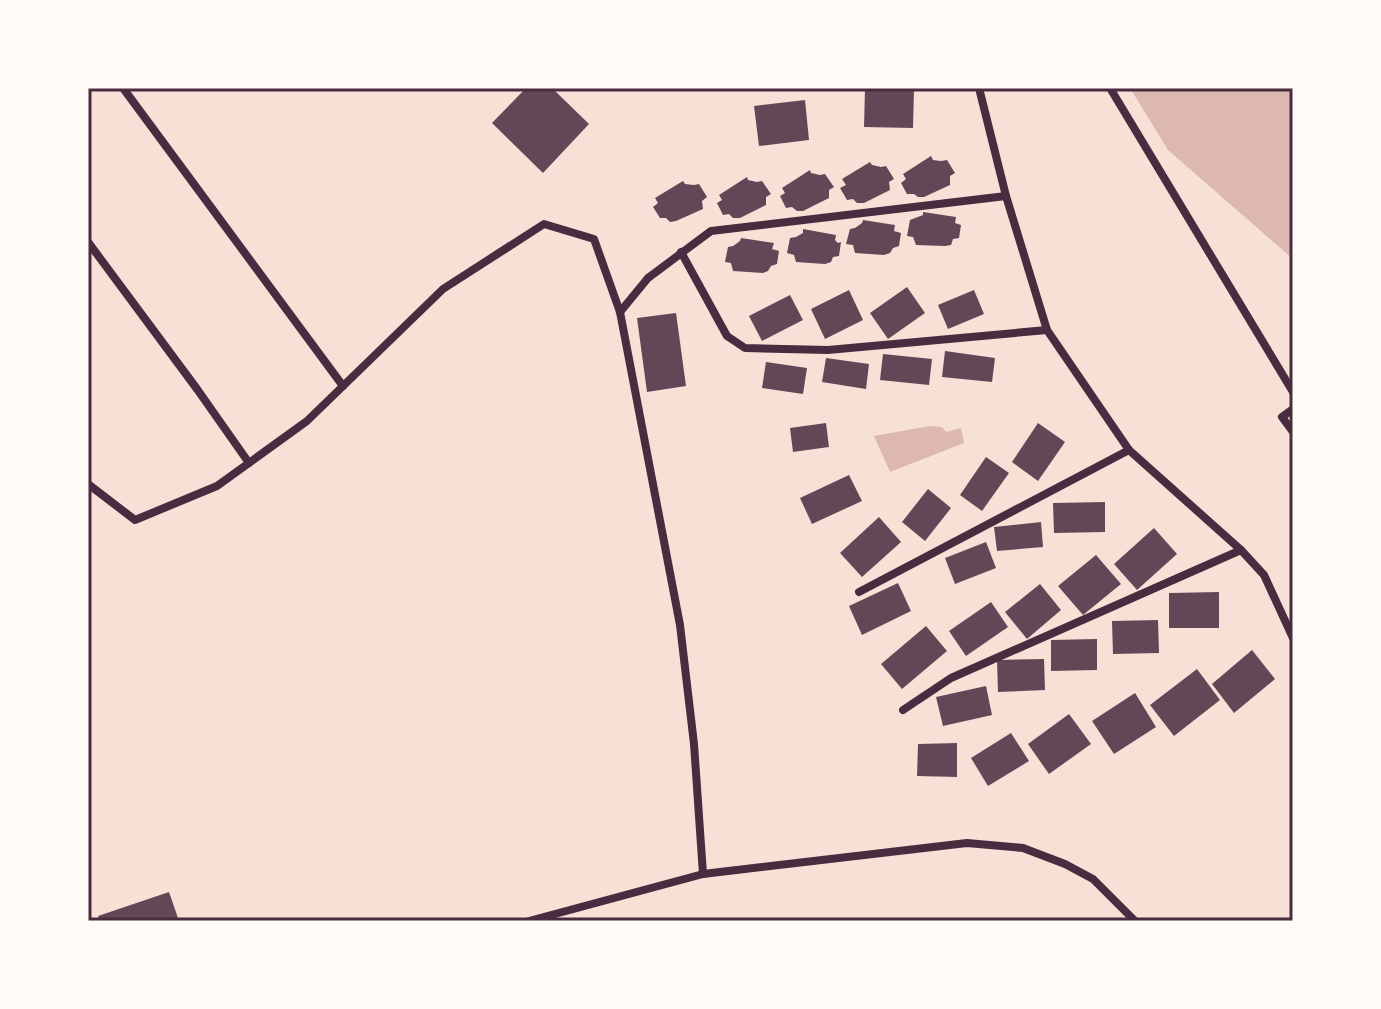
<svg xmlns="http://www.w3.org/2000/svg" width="1381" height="1009" font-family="Inter,sans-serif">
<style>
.water{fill:#dcb8b0}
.building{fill:#644757}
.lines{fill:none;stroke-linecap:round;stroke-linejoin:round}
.minor{stroke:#4a2c40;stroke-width:8}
.neatline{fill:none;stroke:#4a2c40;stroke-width:3}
</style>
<rect width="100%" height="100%" fill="#f7e1d7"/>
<g class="water">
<polygon points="1130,88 1293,88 1293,259 1168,150"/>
<polygon points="930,426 942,427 946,432 961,428 964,443 890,472 874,436"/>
</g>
<g class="building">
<polygon points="526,88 552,88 589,124 543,173 492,123"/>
<polygon points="865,88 914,89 913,128 864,127"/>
<polygon points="805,100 809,140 759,146 754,106"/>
<polygon points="931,156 933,160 941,161 947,160 955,173 950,176 950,185 924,197 918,197 914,194 907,194 901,183 906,179 903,174"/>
<polygon points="870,162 872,165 881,167 886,166 894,179 889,182 890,190 864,203 857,203 853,199 847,200 840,188 846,185 842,179"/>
<polygon points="810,170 811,173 820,175 825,174 834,187 829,190 829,198 803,211 797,211 792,207 786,208 780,196 785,193 782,188"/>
<polygon points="747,177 748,180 757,182 762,181 771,194 766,197 766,205 740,218 733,218 729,214 723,215 717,203 722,200 719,195"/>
<polygon points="683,181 685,184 694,185 699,184 707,197 702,201 703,209 676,221 670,222 666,218 660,218 653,207 658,203 655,198"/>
<polygon points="923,212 956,217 955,223 961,225 959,238 953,239 951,245 945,246 916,245 913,237 907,236 910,220 923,215"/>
<polygon points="863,220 895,225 894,231 901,233 899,246 893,248 890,253 884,255 855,253 853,245 846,244 850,229 855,228 862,223"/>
<polygon points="803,229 836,235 835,240 838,243 841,242 839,256 833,257 831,262 825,264 796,262 794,255 787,253 790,238 796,237 803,233"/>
<polygon points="741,238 774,243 772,249 779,251 777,264 771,266 768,271 763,273 733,271 731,263 725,262 728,247 733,246 740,241"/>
<polygon points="907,287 925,313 888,339 870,313"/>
<polygon points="849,290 863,320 825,339 811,309"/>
<polygon points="974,290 984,314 948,329 938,305"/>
<polygon points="790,295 803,320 762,341 749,316"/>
<polygon points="676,313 686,386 647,392 637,318"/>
<polygon points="945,351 995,358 992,382 942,377"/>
<polygon points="883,354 932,359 929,385 880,380"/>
<polygon points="826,358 869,364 866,389 822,382"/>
<polygon points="766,362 807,368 803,394 762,388"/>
<polygon points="826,423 829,447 793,452 790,428"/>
<polygon points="1038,423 1065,442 1038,481 1012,462"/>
<polygon points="986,457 1009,473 982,511 960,495"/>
<polygon points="849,475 862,501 812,524 800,498"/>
<polygon points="928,489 951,508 925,541 902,522"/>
<polygon points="1105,502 1105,532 1054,533 1053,503"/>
<polygon points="879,517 901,542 862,577 840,553"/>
<polygon points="1041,522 1043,547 997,551 994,527"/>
<polygon points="1154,528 1177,554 1137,590 1114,564"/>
<polygon points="986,542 996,568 955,584 945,558"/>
<polygon points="1096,555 1121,584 1083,615 1058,586"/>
<polygon points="898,583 911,611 862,635 849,606"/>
<polygon points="1040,584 1061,610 1027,639 1005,612"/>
<polygon points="1219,592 1219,628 1169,628 1169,593"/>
<polygon points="991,602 1008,627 966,656 949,631"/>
<polygon points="1158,620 1159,653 1113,654 1112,621"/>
<polygon points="926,626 947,651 902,689 881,664"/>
<polygon points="1097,639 1097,670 1051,671 1051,640"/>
<polygon points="1252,650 1275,679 1234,713 1212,684"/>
<polygon points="1044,659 1045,690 998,692 997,660"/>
<polygon points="1197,669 1220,700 1174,736 1150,705"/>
<polygon points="986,686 992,715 943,726 936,697"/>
<polygon points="1135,693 1156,727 1114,754 1092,721"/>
<polygon points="1069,714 1091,744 1049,774 1028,744"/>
<polygon points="1011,733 1029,761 988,786 971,758"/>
<polygon points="957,743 957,777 917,776 918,744"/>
<polygon points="169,892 179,921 126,921 126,919 100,921 98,916"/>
</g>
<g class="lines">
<g class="minor">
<polyline points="123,88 343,386"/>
<polyline points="979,88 1006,196 1047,330 1129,450 1241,550 1264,575 1293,638"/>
<polyline points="1110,88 1293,392"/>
<polyline points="88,242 197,389 249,463"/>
<polyline points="681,252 727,336 745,348 828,350 1047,330"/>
<polyline points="620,312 648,278 711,231 1006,196"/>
<polyline points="1293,409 1282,417 1293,432"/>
<polyline points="88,484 135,520 217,486 307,421 443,289 544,224 594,239 620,312 680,625 694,744 703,874"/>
<polyline points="859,592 1129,450"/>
<polyline points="903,710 951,678 1241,550"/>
<polyline points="529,921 703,874 967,843 1023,848 1065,864 1093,879 1135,921"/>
</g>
</g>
<rect width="1381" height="1009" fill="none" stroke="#fffaf5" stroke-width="180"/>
<rect x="90" y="90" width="1201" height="829" class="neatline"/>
</svg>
